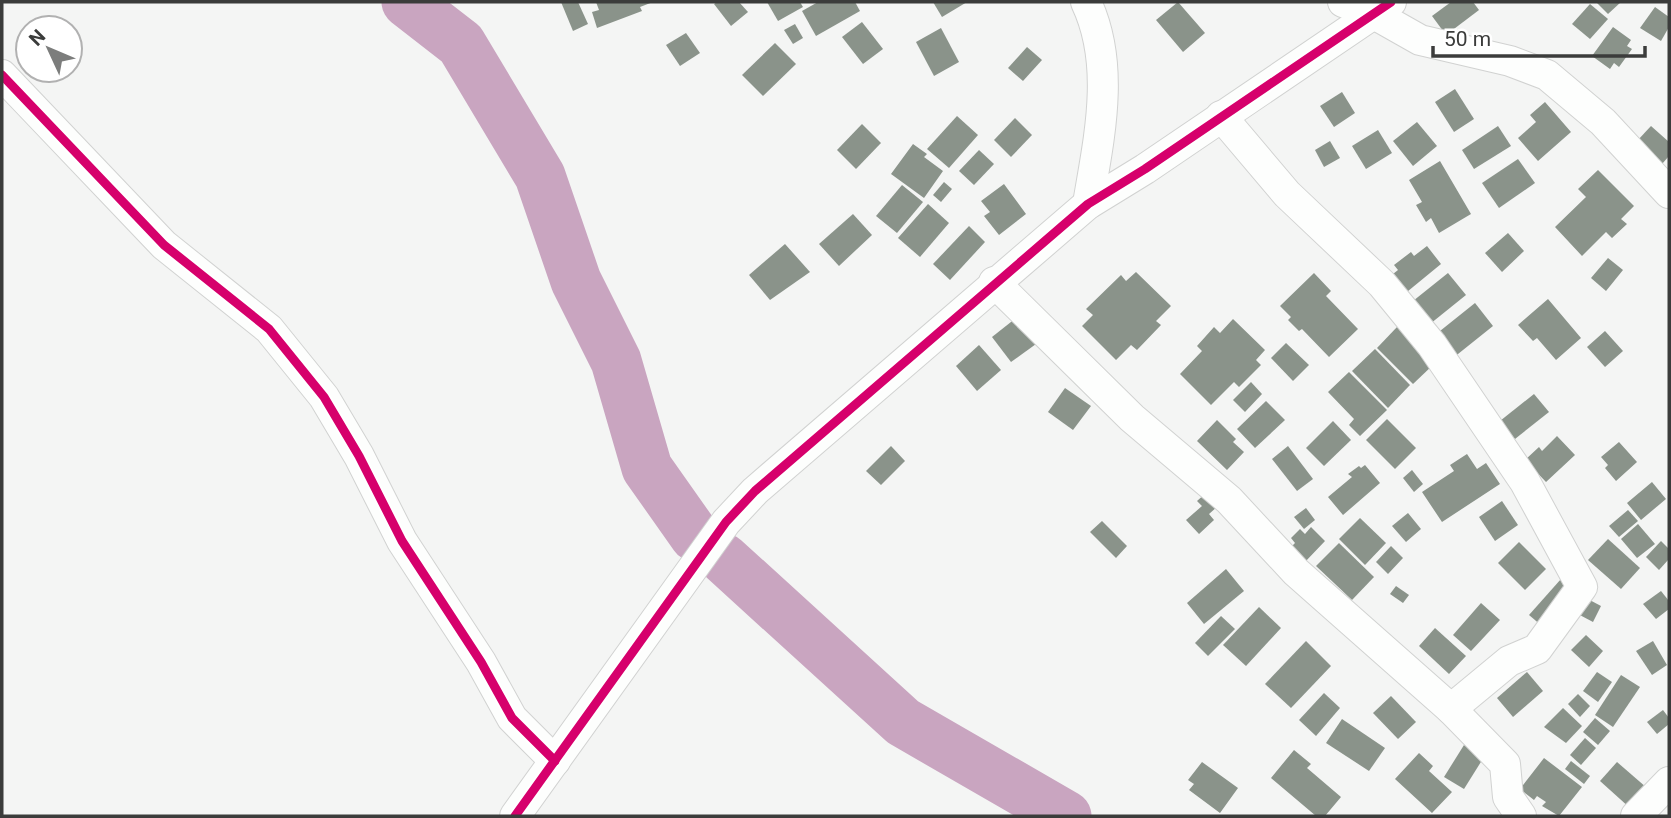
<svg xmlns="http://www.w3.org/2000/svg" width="1671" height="818" font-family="Roboto,sans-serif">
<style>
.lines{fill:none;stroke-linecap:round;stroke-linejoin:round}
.river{stroke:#c9a5c0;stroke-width:51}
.building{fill:#8a938a}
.minor-casing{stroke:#d1d2d1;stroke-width:32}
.minor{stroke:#fdfefd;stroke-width:30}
.cycleway-casing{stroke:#fff;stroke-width:13}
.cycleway{stroke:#d6006c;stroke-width:9}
</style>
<rect width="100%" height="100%" fill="#f4f5f4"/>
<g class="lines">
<g class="river">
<polyline points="407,2 461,44 540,176 576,281 616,361 647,468 695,536"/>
<polyline points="724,559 903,722 1066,816"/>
</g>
</g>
<g class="building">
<polygon points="561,2 578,2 588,24 573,31"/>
<polygon points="596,2 653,2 640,7 642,11 597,28 592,12 599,10"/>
<polygon points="717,2 739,2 748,12 731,26 714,4"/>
<polygon points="767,2 800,2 803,7 778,21"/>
<polygon points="818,2 855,2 860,11 816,36 802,11"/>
<polygon points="933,2 967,2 942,17"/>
<polygon points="1178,2 1205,33 1183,52 1156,20"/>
<polygon points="1451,2 1473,2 1479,10 1446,35 1432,16"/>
<polygon points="1596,2 1621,2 1608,14"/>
<polygon points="1590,4 1608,19 1590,39 1572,24"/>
<polygon points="1655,7 1669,17 1669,27 1661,41 1640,28"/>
<polygon points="862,22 883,49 863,64 842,37"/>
<polygon points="795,24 803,38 793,44 784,30"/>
<polygon points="1613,27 1631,40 1627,46 1632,49 1619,67 1614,63 1610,69 1592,56"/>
<polygon points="941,28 959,62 934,76 916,42"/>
<polygon points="686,33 700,53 680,66 666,45"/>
<polygon points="775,43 796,64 763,96 742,75"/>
<polygon points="1027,47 1042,60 1023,81 1008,68"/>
<polygon points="1455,89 1474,119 1454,132 1435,102"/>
<polygon points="1342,92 1355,113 1334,127 1320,106"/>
<polygon points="1545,102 1571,132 1538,161 1518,138 1536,122 1530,115"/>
<polygon points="957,116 978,135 949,168 927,149"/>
<polygon points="1015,118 1032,135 1011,157 994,140"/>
<polygon points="1417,122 1437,146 1413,166 1393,141"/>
<polygon points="862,124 881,143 856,169 837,150"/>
<polygon points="1498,126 1511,146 1474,169 1462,150"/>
<polygon points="1651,126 1669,142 1669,156 1662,164 1637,141"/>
<polygon points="1378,130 1392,153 1366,169 1352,146"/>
<polygon points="1330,141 1340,158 1324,167 1315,150"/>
<polygon points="913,144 927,154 924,157 943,171 924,198 891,174"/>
<polygon points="979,150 994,164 974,185 959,171"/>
<polygon points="1518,159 1535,183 1499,208 1482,183"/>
<polygon points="1440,161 1471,214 1439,233 1431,218 1426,222 1416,205 1422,202 1409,180"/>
<polygon points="1598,170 1634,206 1621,219 1627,224 1612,238 1606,232 1582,256 1555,227 1586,197 1578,189"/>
<polygon points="944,182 952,189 941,202 933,195"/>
<polygon points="1004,184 1026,214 999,235 984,216 990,212 981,201"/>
<polygon points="902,185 923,202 897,233 876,216"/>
<polygon points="928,204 949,223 920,257 898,238"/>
<polygon points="853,214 872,235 839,266 819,244"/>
<polygon points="969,226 985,242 950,280 933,264"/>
<polygon points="1508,233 1524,251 1502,272 1485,253"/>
<polygon points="785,244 810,272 770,300 749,275"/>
<polygon points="1427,246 1441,264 1402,296 1388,278 1398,270 1394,265 1411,252 1414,256"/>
<polygon points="1608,258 1623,270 1606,291 1591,278"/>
<polygon points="1136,272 1171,306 1156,321 1161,325 1137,350 1131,345 1116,360 1082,326 1093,315 1086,309 1121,275 1126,281"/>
<polygon points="1314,273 1331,291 1326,296 1358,329 1329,357 1302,329 1299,331 1288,320 1291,317 1280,306"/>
<polygon points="1448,273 1466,295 1425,328 1408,305"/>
<polygon points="1548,299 1581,338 1556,360 1537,338 1533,341 1518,325"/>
<polygon points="1475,303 1493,326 1453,358 1435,335"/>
<polygon points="1016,318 1036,344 1011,362 992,337"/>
<polygon points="1233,319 1265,350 1256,360 1261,365 1239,387 1234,382 1211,405 1180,374 1202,351 1197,346 1214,327 1220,333"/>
<polygon points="1397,327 1434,364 1413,384 1377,348"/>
<polygon points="1605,331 1623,351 1605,367 1587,347"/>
<polygon points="1286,343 1309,365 1293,381 1271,358"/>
<polygon points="979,345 1001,370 977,391 956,366"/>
<polygon points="1375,349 1410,385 1388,408 1352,371"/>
<polygon points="1349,372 1387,410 1360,436 1349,425 1354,419 1328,392"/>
<polygon points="1251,382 1262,394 1245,412 1233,400"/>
<polygon points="1065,388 1091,406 1073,430 1048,412"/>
<polygon points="1534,394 1549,412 1515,439 1500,421"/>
<polygon points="1266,401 1285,420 1255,448 1237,429"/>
<polygon points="1387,419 1416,448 1395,469 1366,440"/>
<polygon points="1217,420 1236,439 1233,442 1244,452 1227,470 1197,441"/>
<polygon points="1333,421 1351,440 1324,466 1306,448"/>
<polygon points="1557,436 1575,455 1546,482 1525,460 1539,447 1542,451"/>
<polygon points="1619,442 1637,462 1616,481 1605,468 1608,465 1601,457"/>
<polygon points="891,446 905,461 881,485 866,471"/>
<polygon points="1288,446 1313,479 1297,491 1272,459"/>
<polygon points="1467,454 1477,469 1486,463 1500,484 1442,522 1422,492 1454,471 1450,465"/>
<polygon points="1365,465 1380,483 1343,515 1328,497 1352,477 1348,474 1359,466 1361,468"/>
<polygon points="1412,470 1423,484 1414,492 1403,478"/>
<polygon points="1652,482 1666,499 1641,520 1627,503"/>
<polygon points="1206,493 1218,506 1209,514 1214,520 1199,534 1186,520 1202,506 1197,501"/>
<polygon points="1502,501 1518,525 1495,541 1479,517"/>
<polygon points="1306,508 1315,520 1304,529 1294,517"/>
<polygon points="1628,510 1638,521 1619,537 1609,526"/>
<polygon points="1408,513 1421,529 1406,542 1392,526"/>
<polygon points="1360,518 1386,543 1365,565 1339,539"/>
<polygon points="1102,521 1127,546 1116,558 1090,532"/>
<polygon points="1638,524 1655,544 1637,558 1621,539"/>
<polygon points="1311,527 1325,541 1305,562 1290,548 1295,543 1291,538 1300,529 1305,534"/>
<polygon points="1608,539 1640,568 1621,589 1588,560"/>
<polygon points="1661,541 1669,549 1669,559 1659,570 1646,557"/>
<polygon points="1519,542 1546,569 1525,590 1498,563"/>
<polygon points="1339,543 1374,577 1352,600 1316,566"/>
<polygon points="1391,546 1403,558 1388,574 1376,562"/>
<polygon points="1226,569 1244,591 1204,624 1187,603"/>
<polygon points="1561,579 1574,590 1542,626 1529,615"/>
<polygon points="1396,586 1409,595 1403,603 1390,594"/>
<polygon points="1661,591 1669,601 1669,609 1656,619 1643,604"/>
<polygon points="1584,597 1601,606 1593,622 1576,613"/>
<polygon points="1481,603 1500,620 1471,651 1453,635"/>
<polygon points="1259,607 1281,628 1246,666 1223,645"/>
<polygon points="1221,616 1235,629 1208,656 1195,643"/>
<polygon points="1435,628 1466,656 1449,674 1419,646"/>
<polygon points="1586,635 1603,651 1589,667 1571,650"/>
<polygon points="1306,641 1331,666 1291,708 1265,684"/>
<polygon points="1653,641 1667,665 1652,675 1636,651"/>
<polygon points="1527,672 1543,691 1513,717 1497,698"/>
<polygon points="1597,672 1612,682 1598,702 1583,691"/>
<polygon points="1621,675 1640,687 1613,727 1595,715"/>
<polygon points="1324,693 1340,708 1316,736 1299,720"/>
<polygon points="1578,694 1590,706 1580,717 1568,704"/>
<polygon points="1391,696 1416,722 1398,739 1373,713"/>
<polygon points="1563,708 1582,726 1566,743 1544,727"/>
<polygon points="1663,710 1669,718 1669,724 1657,734 1647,722"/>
<polygon points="1595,718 1610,731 1598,745 1583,732"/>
<polygon points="1342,719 1385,748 1369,771 1326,743"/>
<polygon points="1585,738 1596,748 1581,765 1570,755"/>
<polygon points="1464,745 1484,757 1464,789 1444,777"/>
<polygon points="1294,750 1311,764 1307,768 1341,797 1325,816 1316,816 1271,778"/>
<polygon points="1419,753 1433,766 1429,771 1452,792 1432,813 1395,779"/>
<polygon points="1544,758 1582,787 1559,816 1542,806 1546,802 1537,796 1534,800 1520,789"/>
<polygon points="1571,761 1590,776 1584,784 1565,769"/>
<polygon points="1202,762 1238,788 1220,813 1189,790 1194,784 1188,780"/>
<polygon points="1617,762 1647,788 1630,808 1600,781"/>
</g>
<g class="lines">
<defs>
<g id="minor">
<path d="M1086,2C1116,65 1099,138 1088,204"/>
<polyline points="1343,2 1374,14 1420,40 1510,61 1547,75 1603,122 1669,193"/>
<polyline points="2,75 164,245 269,329 324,397 359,456 402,541 481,662 512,718 555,761"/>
<polyline points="1221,116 1287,194 1382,284 1432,345 1525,482 1582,587 1537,649 1509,661 1451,709"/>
<polyline points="994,282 1132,418 1229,500 1296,572 1451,709 1505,764 1508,797 1521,816"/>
<polyline points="515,816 726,522 755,491 1088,204 1145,169 1391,2"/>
<polyline points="1636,816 1669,782"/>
</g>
</defs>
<use href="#minor" class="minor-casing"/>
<use href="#minor" class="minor"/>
<defs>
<g id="cycleway">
<polyline points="2,75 164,245 269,329 324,397 359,456 402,541 481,662 512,718 555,761"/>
<polyline points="515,816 726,522 755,491 1088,204 1145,169 1391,2"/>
</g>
</defs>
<use href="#cycleway" class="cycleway-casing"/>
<use href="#cycleway" class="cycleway"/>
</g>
<rect width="1671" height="818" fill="none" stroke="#3b3c3b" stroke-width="7"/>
<g transform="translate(49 49) rotate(314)"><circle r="33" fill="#ffffff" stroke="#b1b1b1" stroke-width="2"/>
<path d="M0-5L12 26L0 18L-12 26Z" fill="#7c7d7c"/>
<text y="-10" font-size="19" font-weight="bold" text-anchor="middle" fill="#3b3c3b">N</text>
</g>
<path d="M1433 46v10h212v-10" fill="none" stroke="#3b3c3b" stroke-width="3.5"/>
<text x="1444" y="46" font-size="21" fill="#3b3c3b" stroke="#ffffff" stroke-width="5" paint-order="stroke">50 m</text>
</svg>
